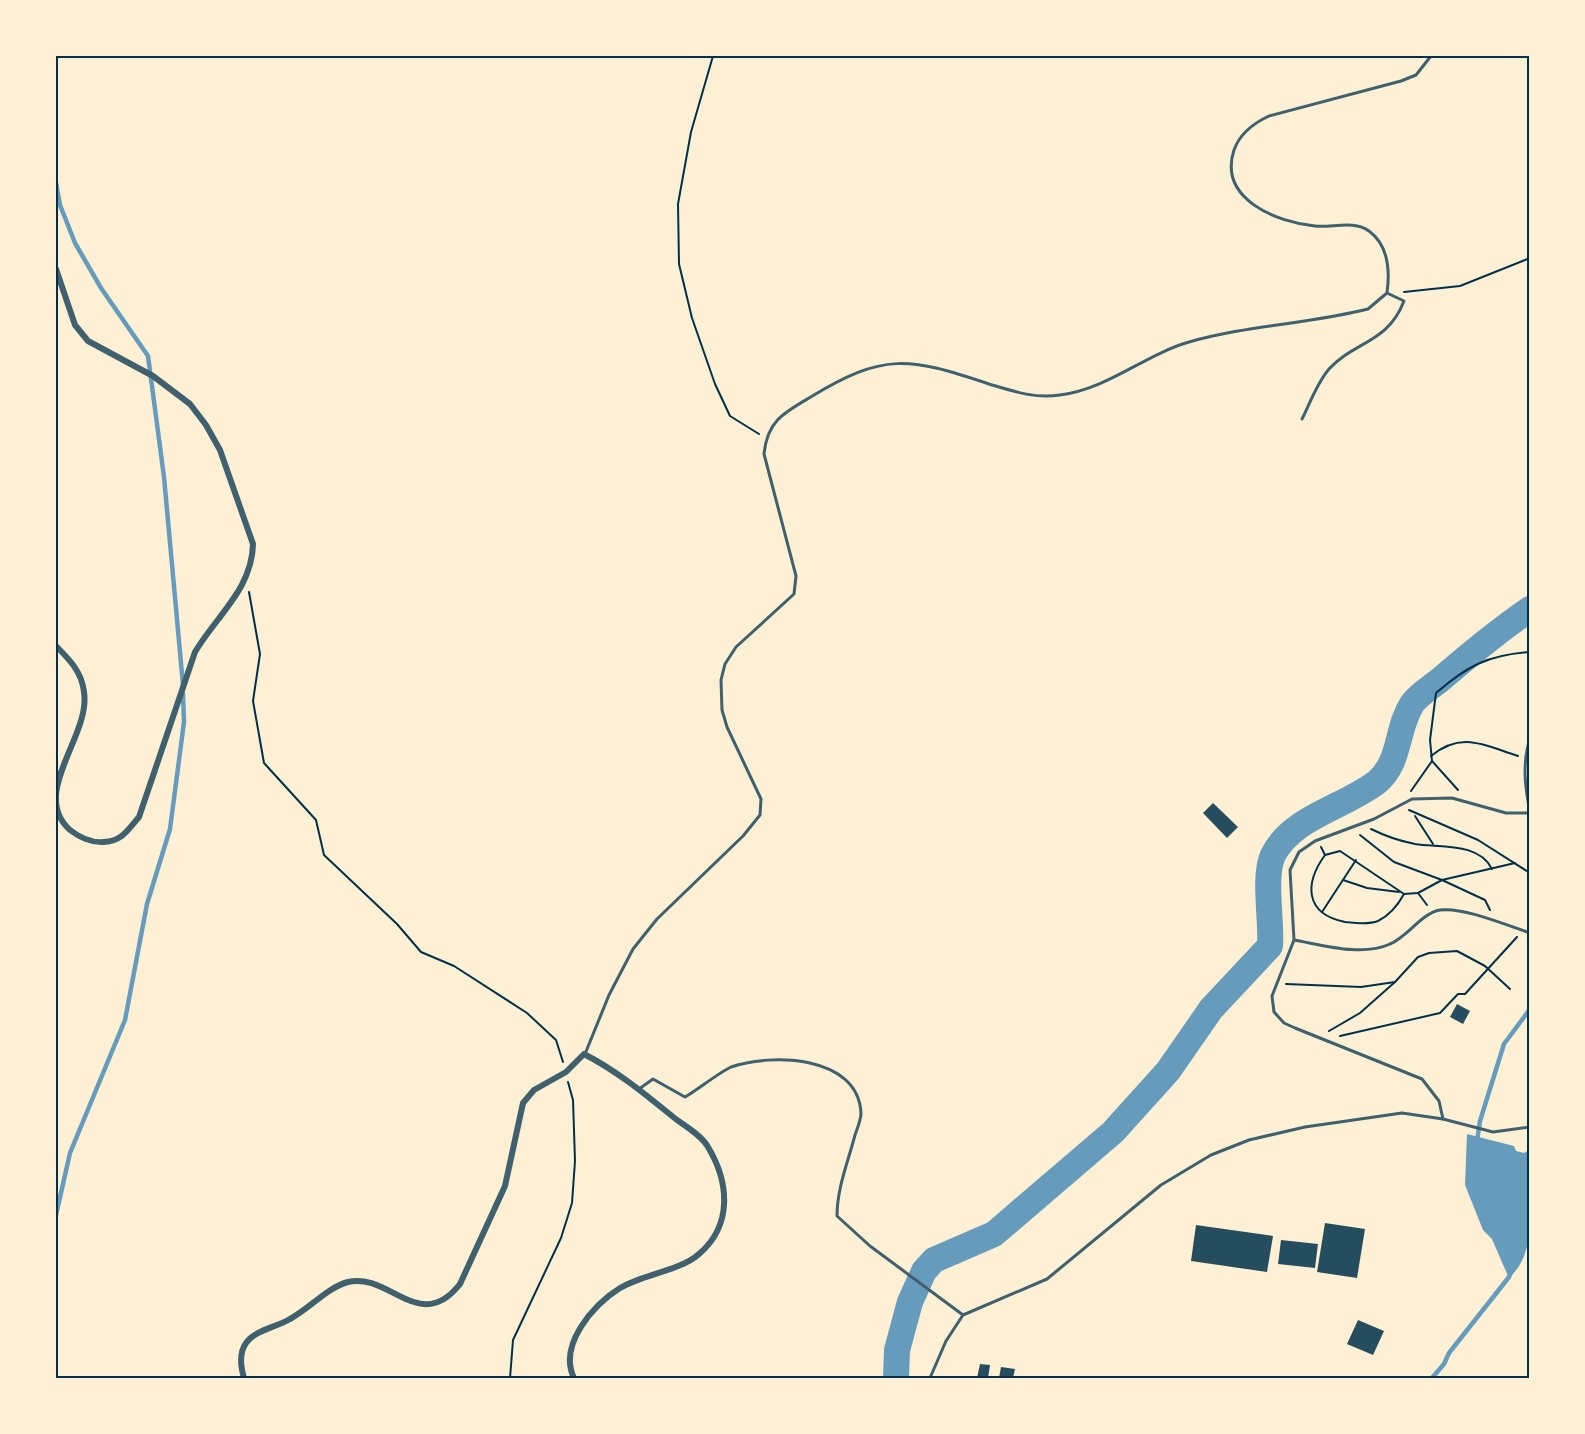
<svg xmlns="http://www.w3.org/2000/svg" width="1585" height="1434" font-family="'Open Sans',sans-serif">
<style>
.water{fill:#669bbc}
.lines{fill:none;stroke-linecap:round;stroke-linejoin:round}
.stream{stroke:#669bbc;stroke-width:4.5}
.river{stroke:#669bbc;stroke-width:26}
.building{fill:#264d5e}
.path{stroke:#003049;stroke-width:2}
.service{stroke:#3f606c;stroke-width:3}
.minor{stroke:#3f606c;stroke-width:6}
.neatline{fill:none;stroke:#003049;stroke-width:2}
</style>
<rect width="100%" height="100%" fill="#fdf0d5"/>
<path class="water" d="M1467,1134L1514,1146L1516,1151L1524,1153L1529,1150C1530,1188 1540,1248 1511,1276H1508L1492,1239L1483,1230L1465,1185Z"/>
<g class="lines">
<g class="stream">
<polyline points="56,183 60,205 75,243 101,288 148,356 164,477 183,685"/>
<polyline points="1477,1141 1480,1121 1504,1044 1530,1009"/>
<polyline points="56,1215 70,1153 125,1020 147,904 170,829 184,722 183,693"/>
<polyline points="1432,1378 1444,1364 1449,1353 1509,1277 1512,1270"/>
</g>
<path class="river" d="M896,1378L897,1350L910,1302L924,1271L934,1260L994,1234L1113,1132L1168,1071L1211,1009L1270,946C1272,920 1263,877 1273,855C1292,817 1345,807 1377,782C1401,762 1396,729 1412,704C1418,695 1431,687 1440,680C1469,655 1498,631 1530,609"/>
</g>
<g class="building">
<polygon points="1213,803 1238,827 1227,838 1203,813"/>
<polygon points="1457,1004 1470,1011 1463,1024 1450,1017"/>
<polygon points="1325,1223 1365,1229 1357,1278 1317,1272"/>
<polygon points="1196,1225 1273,1236 1267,1272 1191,1261"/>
<polygon points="1281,1240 1318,1244 1315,1268 1278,1264"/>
<polygon points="1358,1320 1384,1331 1373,1355 1347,1344"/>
<polygon points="980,1364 990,1365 988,1378 977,1378"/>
<polygon points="1001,1367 1015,1369 1013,1378 999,1378"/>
</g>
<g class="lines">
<g class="path">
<polyline points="713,56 691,132 678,204 679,264 692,318 715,384 730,416 759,434"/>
<polyline points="1404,292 1460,286 1530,258"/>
<polyline points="249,592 260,654 253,701 264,763 316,820 324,855 397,924 421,952 454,966 527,1013 556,1040 563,1062"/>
<path d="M1431,756C1462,730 1486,746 1518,756"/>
<polyline points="1432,761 1458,790"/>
<path d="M1411,791L1432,761L1430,740L1436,693C1467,666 1488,655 1530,652"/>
<polyline points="1409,810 1478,840 1530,873"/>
<polyline points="1415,816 1433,844"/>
<path d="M1371,829C1385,836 1400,841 1415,844C1439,848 1479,842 1492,869"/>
<polyline points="1360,835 1394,862 1442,880 1515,863"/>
<path d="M1321,847L1325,855C1304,884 1305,914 1345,922C1355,923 1368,925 1378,921C1390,915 1398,905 1404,894L1418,893L1442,880L1485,900L1490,910"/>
<polyline points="1325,855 1340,851 1404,894"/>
<polyline points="1343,880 1367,888 1399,892"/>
<polyline points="1418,893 1427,905"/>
<polyline points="1322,912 1356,860"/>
<polyline points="1286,984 1361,987 1395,982 1418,957 1429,953 1457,951 1485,966 1510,989"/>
<polyline points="1329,1031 1360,1013 1395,982"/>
<polyline points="1340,1036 1440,1013 1458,994 1465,994 1517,937"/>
<polyline points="510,1378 513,1340 561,1238 572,1203 575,1161 573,1100 568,1082"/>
</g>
<g class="service">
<path d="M1302,419C1310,403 1317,383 1329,369C1355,341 1388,343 1404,301L1387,293"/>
<path d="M1530,738C1522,764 1525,787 1530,812"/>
<path d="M1294,940C1323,945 1362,957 1390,944C1407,937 1422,913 1440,910C1464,907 1506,925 1530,933"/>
<path d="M585,1054L609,995L633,949L657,919L743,836L760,815L761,799L727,727L722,710L721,680L725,664L736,647L794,594L796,576L764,454C767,422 783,413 809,398C884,352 908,357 989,384C1012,391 1035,399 1060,395C1108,389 1144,355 1189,342C1248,325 1309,324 1368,309L1387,293C1390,271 1388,245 1369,231C1354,220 1332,228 1315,226C1276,222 1218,199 1234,150C1240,133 1254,123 1269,116L1401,81L1416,75L1431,56"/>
<path d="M639,1089L653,1079L685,1097C697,1090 720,1072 731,1067C771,1053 858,1055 861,1113C861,1120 857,1129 855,1135C848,1162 837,1188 837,1216L870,1246L963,1315"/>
<polyline points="1443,1119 1439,1101 1422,1079 1295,1028 1284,1023 1274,1012 1272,996 1294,940 1290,870 1299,852 1315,841 1374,819 1412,799 1452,798 1506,813 1530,813"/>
<polyline points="930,1378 946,1341 963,1315 1047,1279 1161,1185 1211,1155 1249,1140 1305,1127 1402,1113 1443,1119 1493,1132 1530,1127"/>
</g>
<g class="minor">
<path d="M56,269L75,325L88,341L153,376L190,404L206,425L220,450L253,544C252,589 217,615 195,652L139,817C128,830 122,841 104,842C92,843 79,837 70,830C29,793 91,736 84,692C82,672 69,659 56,646"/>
<path d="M244,1378C241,1368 239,1353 246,1343C255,1330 277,1327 290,1319C309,1309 328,1287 348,1282C389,1272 420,1335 460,1284L505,1186L523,1103L534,1090L566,1072L584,1054C619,1072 647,1096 677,1120C687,1127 702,1136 708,1147C729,1182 733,1225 699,1254C680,1271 643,1274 620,1288C593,1305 558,1345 574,1378"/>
</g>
</g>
<rect width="1585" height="1434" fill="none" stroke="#fdf0d5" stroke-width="114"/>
<rect x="57" y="57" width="1471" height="1320" class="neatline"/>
</svg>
